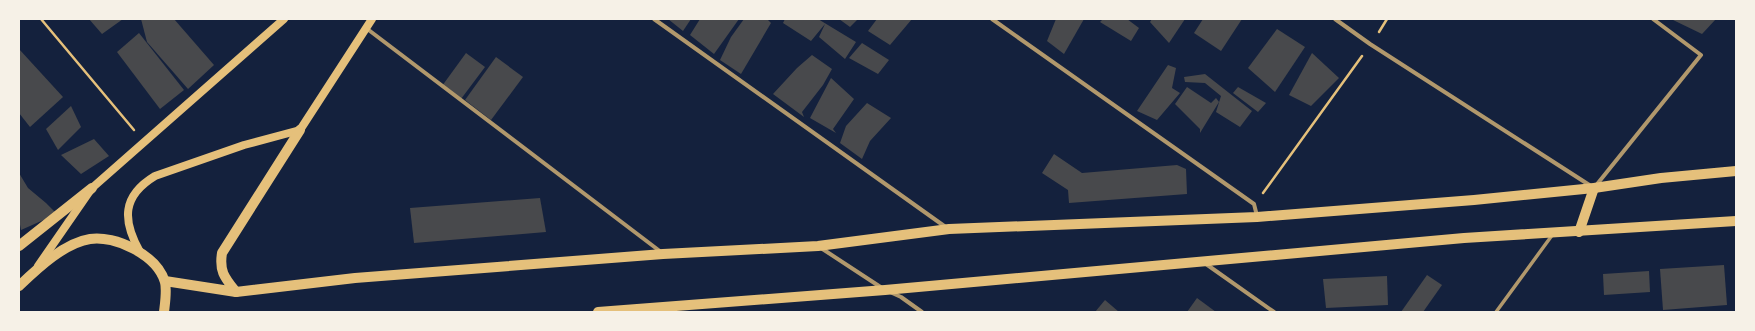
<svg xmlns="http://www.w3.org/2000/svg" width="1755" height="331" font-family="'Open Sans',sans-serif">
<style>
.building{fill:#48494c}
.lines{fill:none;stroke-linecap:round;stroke-linejoin:round}
.path{stroke:#e5c07b;stroke-width:2.5}
.pedestrian{stroke:#b1986c;stroke-width:3.5}
.minor{stroke:#b1986c;stroke-width:4}
.secondary{stroke:#e5c07b;stroke-width:8}
.primary{stroke:#e5c07b;stroke-width:10}
</style>
<rect width="100%" height="100%" fill="#14213d"/>
<g class="building">
<polygon points="89,19 123,19 102,34"/>
<polygon points="141,19 174,19 214,65 188,89 147,42"/>
<polygon points="668,19 691,19 683,31"/>
<polygon points="700,19 739,19 714,54 690,35"/>
<polygon points="744,19 767,19 771,23 741,74 720,60 731,37"/>
<polygon points="785,19 818,19 856,42 845,59 819,37 825,24 811,41 783,23"/>
<polygon points="839,19 858,19 850,27"/>
<polygon points="877,19 912,19 890,45 868,31"/>
<polygon points="1056,19 1084,19 1064,54 1047,41"/>
<polygon points="1103,19 1127,19 1139,28 1131,41 1100,22"/>
<polygon points="1152,19 1185,19 1169,43 1150,22"/>
<polygon points="1203,19 1242,19 1221,51 1194,33"/>
<polygon points="1671,19 1716,19 1702,34"/>
<polygon points="1277,29 1305,47 1275,92 1248,68"/>
<polygon points="139,33 184,90 160,109 117,52"/>
<polygon points="862,43 889,60 878,74 849,58"/>
<polygon points="19,49 63,97 30,127 19,113"/>
<polygon points="466,53 485,67 461,99 442,86"/>
<polygon points="1312,53 1339,78 1311,106 1289,95"/>
<polygon points="812,55 832,69 823,85 802,112 804,117 773,94 797,68"/>
<polygon points="496,57 523,77 491,120 465,100"/>
<polygon points="1168,65 1176,68 1172,88 1180,93 1157,120 1137,111"/>
<polygon points="1205,74 1252,111 1240,127 1216,112 1221,96 1205,83 1185,82 1184,77"/>
<polygon points="831,78 854,99 833,129 836,133 810,118"/>
<polygon points="1187,87 1211,103 1216,98 1219,102 1200,133 1200,129 1175,104"/>
<polygon points="1238,87 1266,103 1258,112 1233,93"/>
<polygon points="867,103 891,118 870,141 862,159 840,143 846,126"/>
<polygon points="71,106 81,127 58,150 46,129"/>
<polygon points="94,139 109,156 81,174 61,155"/>
<polygon points="1054,154 1082,173 1177,165 1186,169 1187,194 1069,203 1068,190 1042,173"/>
<polygon points="19,173 28,188 46,203 57,214 21,230 19,219"/>
<polygon points="540,198 546,232 414,243 410,208"/>
<polygon points="1724,265 1727,305 1663,310 1660,269"/>
<polygon points="1649,271 1650,292 1604,295 1603,274"/>
<polygon points="1427,275 1442,285 1423,312 1401,312"/>
<polygon points="1387,276 1388,305 1326,308 1323,279"/>
<polygon points="1197,298 1216,312 1187,312"/>
<polygon points="1105,300 1119,312 1095,312"/>
</g>
<g class="lines">
<g class="path">
<polyline points="41,19 134,130"/>
<polyline points="1379,32 1387,19"/>
<polyline points="1263,193 1362,56"/>
</g>
<polyline class="pedestrian" points="1496,312 1553,234"/>
<g class="minor">
<polyline points="654,19 947,228"/>
<polyline points="992,19 1254,204 1257,216"/>
<polyline points="1335,19 1370,44 1594,188 1701,55 1653,19"/>
<polyline points="366,28 661,252"/>
<polyline points="821,248 882,288"/>
<polyline points="1206,264 1274,312"/>
<polyline points="890,292 901,297 922,312"/>
</g>
<g class="secondary">
<path d="M140,252C122,220 122,196 155,176L244,145L300,130L372,19"/>
<polyline points="38,266 92,188 284,19"/>
</g>
<g class="primary">
<polyline points="1579,232 1594,188"/>
<polyline points="19,246 92,188"/>
<polyline points="165,281 236,292 355,278 663,254 818,246 949,229 1257,217 1474,200 1594,188 1661,178 1736,171"/>
<path d="M19,286C37,269 64,243 90,239C115,235 157,255 165,282C167,291 165,303 164,312"/>
<path d="M236,292C225,278 219,272 222,253L300,130"/>
<polyline points="598,312 885,290 1464,238 1736,221"/>
</g>
</g>
<rect width="1755" height="331" fill="none" stroke="#f6f1e7" stroke-width="40"/>
</svg>
